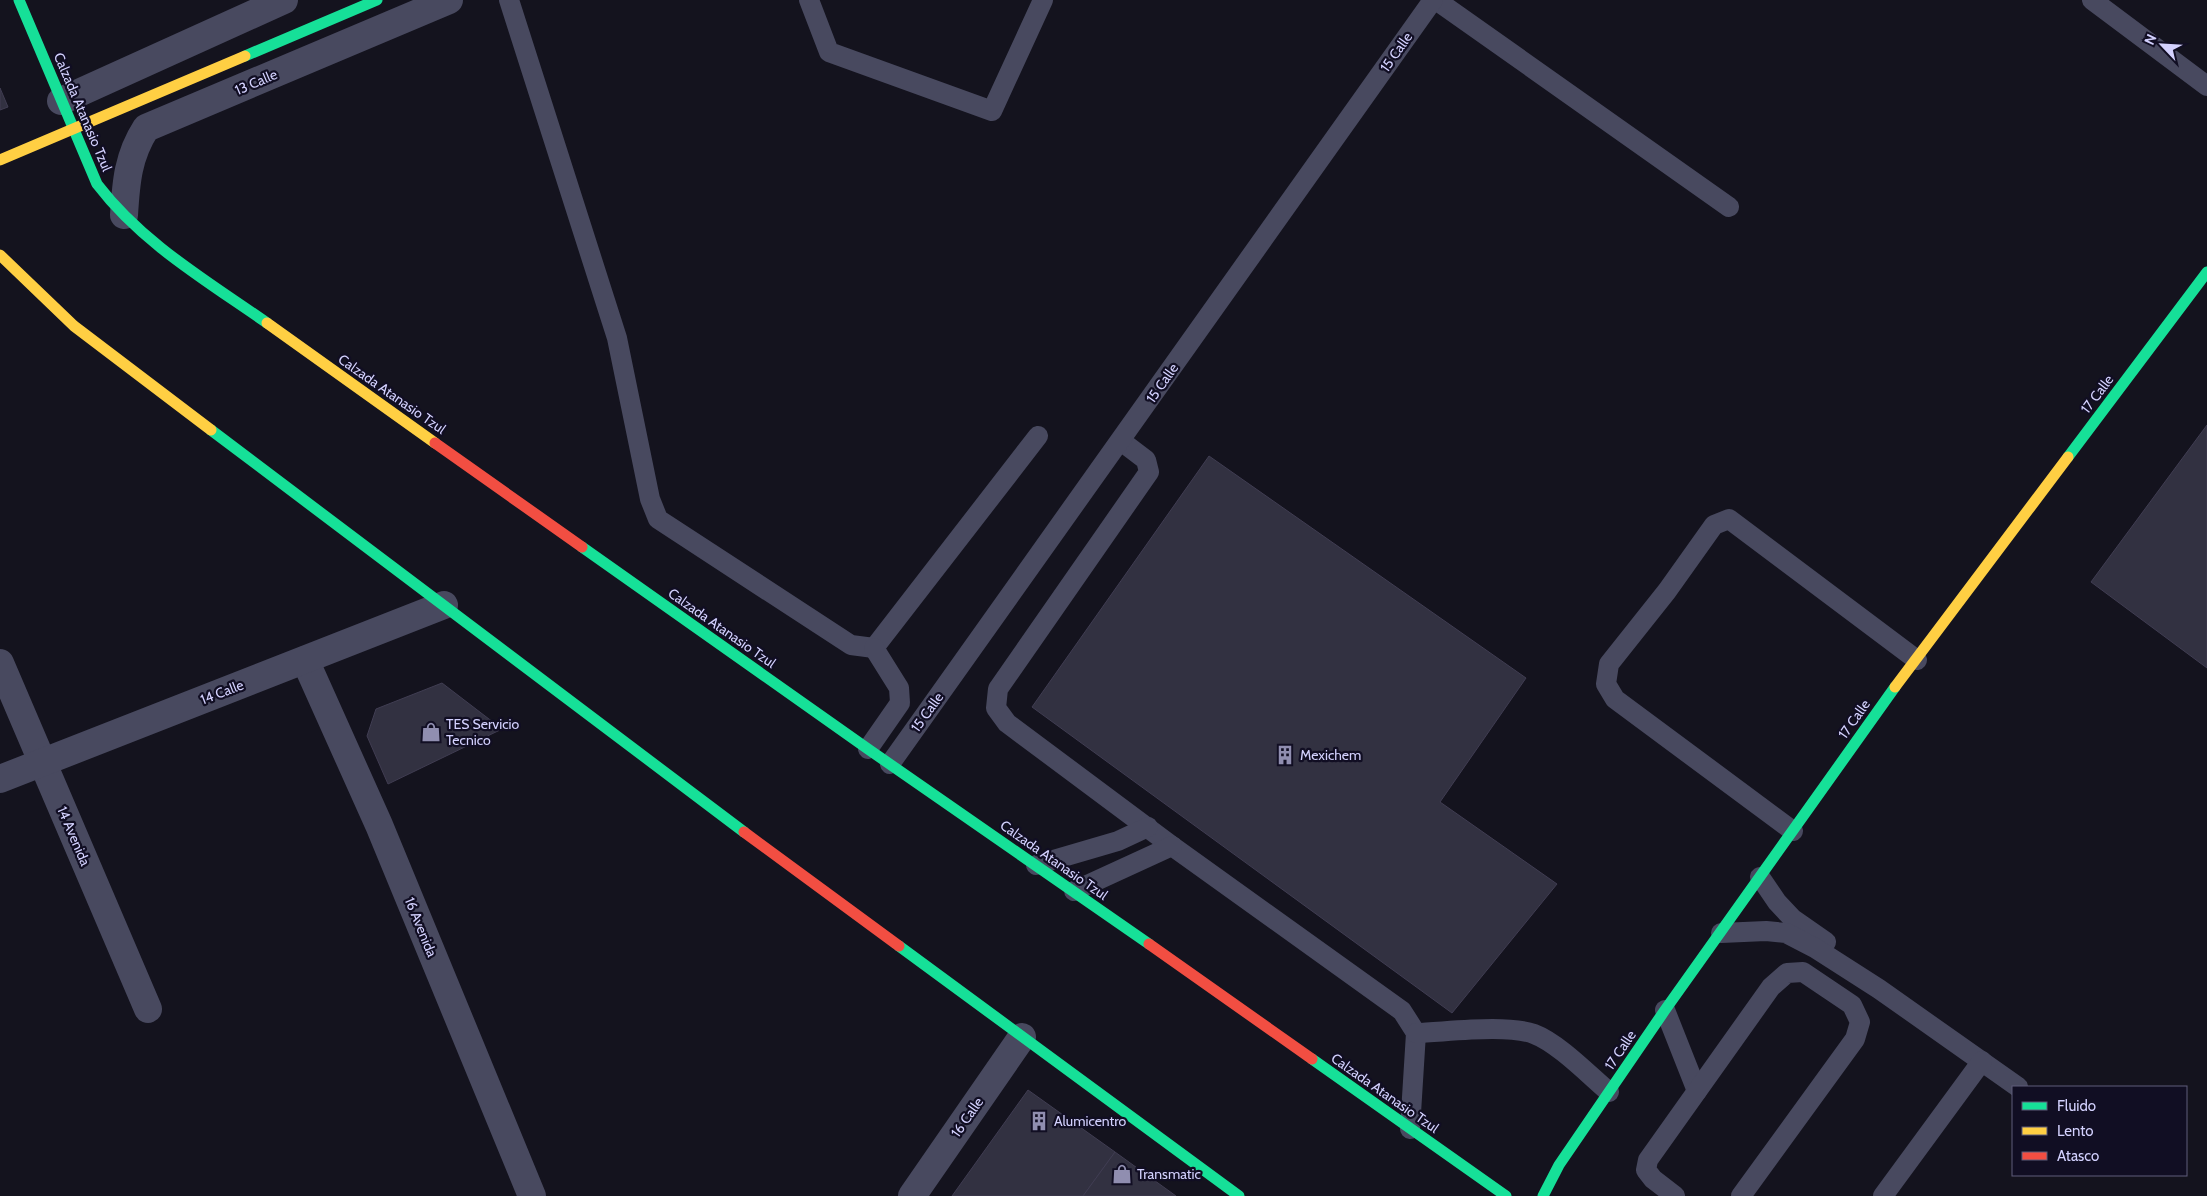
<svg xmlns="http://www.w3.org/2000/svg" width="2207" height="1196" font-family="Cabin,sans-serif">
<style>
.building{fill:#323141;stroke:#403d52}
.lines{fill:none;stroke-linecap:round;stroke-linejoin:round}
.lane{stroke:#48495f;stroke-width:20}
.street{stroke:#48495f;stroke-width:28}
.fast{stroke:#16e098;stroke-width:11}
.slow{stroke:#ffcf43;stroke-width:11}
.jam{stroke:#f24e42;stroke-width:11}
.fast-bridge{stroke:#16e098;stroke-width:11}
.slow-bridge{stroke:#ffcf43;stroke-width:11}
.labels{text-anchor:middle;stroke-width:4.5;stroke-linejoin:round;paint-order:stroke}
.street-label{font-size:14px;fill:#d3d1fe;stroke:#110e23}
.poi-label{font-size:14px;fill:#d3d1fe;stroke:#110e23;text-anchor:start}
</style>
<rect width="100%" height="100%" fill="#14131e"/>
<g class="building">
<polygon points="0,88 8,107 0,110"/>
<polygon points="2207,425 2207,668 2091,582"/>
<polygon points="1209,456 1526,678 1440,802 1557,884 1452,1013 1032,707"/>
<polygon points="442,683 502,729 388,784 367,736 376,709"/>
<polygon points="1028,1090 1115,1152 1083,1196 952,1196"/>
<polygon points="1115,1152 1176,1196 1083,1196"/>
</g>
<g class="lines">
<g class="lane">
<polyline points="509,0 617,338 650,499 658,519 851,645 874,648 1038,436"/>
<polyline points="809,0 829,52 992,111 1043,0"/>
<polyline points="1436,0 1729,207"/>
<polyline points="2092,0 2207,86"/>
<polyline points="1121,441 1146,460 1149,472 998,689 996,708 1007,723 1172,846 1402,1011 1416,1033 1410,1129"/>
<polyline points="868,749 900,703 899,688 874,648"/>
<polyline points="890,764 1433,0"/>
<polyline points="1793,831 1615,699 1606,684 1609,664 1667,591 1714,525 1729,519 1917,660"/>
<polyline points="1036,865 1118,841 1148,827"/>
<polyline points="1760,877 1777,902 1793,919 1826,942"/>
<polyline points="1074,891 1172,846"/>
<polyline points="1721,933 1766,931 1786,933 1815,948 1879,989 2018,1087"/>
<polyline points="1665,1010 1697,1091"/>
<path d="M1416,1033C1447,1032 1506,1024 1534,1034C1558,1043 1589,1075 1609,1092"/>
<polyline points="1675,1196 1653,1179 1646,1170 1648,1160 1771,987 1787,973 1803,972 1852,1005 1860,1022 1855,1039 1741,1196"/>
<polyline points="1883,1196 1982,1061"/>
</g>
<g class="street">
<polyline points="61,101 284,0"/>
<path d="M124,215C126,182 128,156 146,128L449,0"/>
<polyline points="305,660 379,825 532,1196"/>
<polyline points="0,663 148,1009"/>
<polyline points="0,779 444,605"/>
<polyline points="912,1196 1022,1037"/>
</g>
<g class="fast">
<path d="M19,0L97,184C142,243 207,281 267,323"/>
<polyline points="211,430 744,832"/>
<polyline points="2068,457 2207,272"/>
<polyline points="582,547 868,749 1149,944"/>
<polyline points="899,946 1239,1196"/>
<polyline points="1312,1059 1506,1196"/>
<polyline points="1543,1196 1559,1165 1665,1010 1895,687"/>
</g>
<g class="slow">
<polyline points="0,255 74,326 211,430"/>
<polyline points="267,323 435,443"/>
<polyline points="1895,687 2068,457"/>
</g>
<g class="jam">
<polyline points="435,443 582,547"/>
<polyline points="744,832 899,946"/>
<polyline points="1149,944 1312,1059"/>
</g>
<polyline class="fast-bridge" points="245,56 377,0"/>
<polyline class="slow-bridge" points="0,160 245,56"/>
</g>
<defs>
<symbol id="shop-bare" viewBox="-9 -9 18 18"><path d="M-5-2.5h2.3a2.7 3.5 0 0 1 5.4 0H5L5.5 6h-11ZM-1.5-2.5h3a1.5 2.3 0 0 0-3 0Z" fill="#908eb0" stroke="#110e23" stroke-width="2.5" paint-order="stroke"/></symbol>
<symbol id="building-bare" viewBox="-9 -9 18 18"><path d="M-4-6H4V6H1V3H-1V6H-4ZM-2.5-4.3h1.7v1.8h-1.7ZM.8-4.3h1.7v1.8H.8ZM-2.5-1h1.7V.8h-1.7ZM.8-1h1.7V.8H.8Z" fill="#908eb0" stroke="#110e23" stroke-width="2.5" paint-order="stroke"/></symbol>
</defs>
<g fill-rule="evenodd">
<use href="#shop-bare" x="417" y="718" width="28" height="28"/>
<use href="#building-bare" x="1271" y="741" width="28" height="28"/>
<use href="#building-bare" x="1025" y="1107" width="28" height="28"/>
<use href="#shop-bare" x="1108" y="1160" width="28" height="28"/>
</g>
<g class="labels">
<g class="street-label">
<text transform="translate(1396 52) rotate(-55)" y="5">15 Calle</text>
<text transform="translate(256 82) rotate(-23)" y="5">13 Calle</text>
<text transform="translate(83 112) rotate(67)" y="5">Calzada Atanasio Tzul</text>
<text transform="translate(1162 383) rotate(-55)" y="5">15 Calle</text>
<text transform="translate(392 394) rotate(35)" y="5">Calzada Atanasio Tzul</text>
<text transform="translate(2097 394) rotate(-53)" y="5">17 Calle</text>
<text transform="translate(722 628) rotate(35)" y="5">Calzada Atanasio Tzul</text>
<text transform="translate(222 692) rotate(-21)" y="5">14 Calle</text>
<text transform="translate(927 712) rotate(-54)" y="5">15 Calle</text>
<text transform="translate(1854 719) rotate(-55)" y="5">17 Calle</text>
<text transform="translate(74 836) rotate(67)" y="5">14 Avenida</text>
<text transform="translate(1054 860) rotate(35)" y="5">Calzada Atanasio Tzul</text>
<text transform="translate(421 927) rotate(68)" y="5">16 Avenida</text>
<text transform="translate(1620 1050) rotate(-56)" y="5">17 Calle</text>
<text transform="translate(1385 1093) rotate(35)" y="5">Calzada Atanasio Tzul</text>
<text transform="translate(967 1117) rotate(-55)" y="5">16 Calle</text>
</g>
<g class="poi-label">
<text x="446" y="729">TES Servicio<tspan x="446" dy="16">Tecnico</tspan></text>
<text x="1300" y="760">Mexichem</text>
<text x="1054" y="1126">Alumicentro</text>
<text x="1137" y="1179">Transmatic</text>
</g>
</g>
<rect x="2012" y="1086" width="175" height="90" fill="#110e23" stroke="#5f5c7b"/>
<rect x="2022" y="1102" width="25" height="8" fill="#16e098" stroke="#5f5c7b"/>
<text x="2057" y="1111" font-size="15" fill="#d3d1fe">Fluido</text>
<rect x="2022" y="1127" width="25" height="8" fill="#ffcf43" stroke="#5f5c7b"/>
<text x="2057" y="1136" font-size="15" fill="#d3d1fe">Lento</text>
<rect x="2022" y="1152" width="25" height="8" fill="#f24e42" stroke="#5f5c7b"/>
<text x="2057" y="1161" font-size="15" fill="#d3d1fe">Atasco</text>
<g transform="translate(2162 45) rotate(295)" stroke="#110e23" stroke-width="4" paint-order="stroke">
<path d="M0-4L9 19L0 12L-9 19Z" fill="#d3d1fe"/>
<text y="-8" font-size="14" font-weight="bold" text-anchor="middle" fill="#d3d1fe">N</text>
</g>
</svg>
